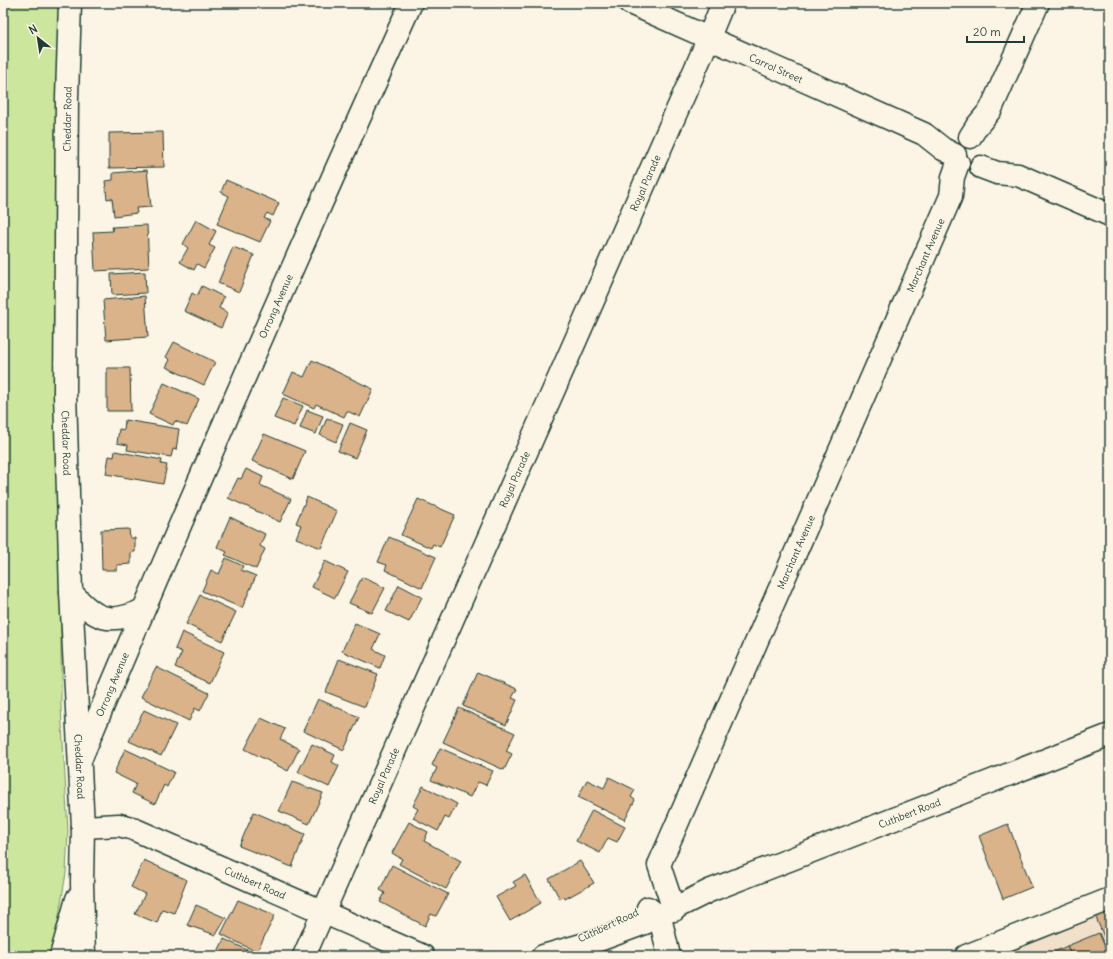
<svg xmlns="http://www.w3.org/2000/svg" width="1113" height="959" font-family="Delius,sans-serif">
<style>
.built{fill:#f2e1ca}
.green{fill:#cce79d;stroke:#769268}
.building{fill:#dab38b;stroke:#1f3d34}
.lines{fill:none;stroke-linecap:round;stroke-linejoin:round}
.minor-casing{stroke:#1f3d34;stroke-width:25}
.major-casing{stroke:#1f3d34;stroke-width:25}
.minor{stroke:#fcf5e5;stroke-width:22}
.major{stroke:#fcf5e5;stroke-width:22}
.labels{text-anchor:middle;stroke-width:3;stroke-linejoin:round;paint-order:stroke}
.street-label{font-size:10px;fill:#1f3d34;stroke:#fcf5e5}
</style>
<rect width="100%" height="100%" fill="#fcf5e5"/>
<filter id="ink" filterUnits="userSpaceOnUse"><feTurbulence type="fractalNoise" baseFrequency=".025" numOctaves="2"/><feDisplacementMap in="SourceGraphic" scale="8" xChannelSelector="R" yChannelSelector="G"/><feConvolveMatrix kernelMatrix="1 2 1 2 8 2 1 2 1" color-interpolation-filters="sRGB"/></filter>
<g filter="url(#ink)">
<polygon class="built" points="1110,895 1110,956 955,956"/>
<polygon class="green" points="3,3 62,3 61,707 68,831 66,873 55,940 50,956 3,956"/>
<g class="building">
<polygon points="163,132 164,167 109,168 109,133"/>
<polygon points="147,170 151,207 136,208 137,213 114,216 112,198 107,199 105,181 113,180 113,173"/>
<polygon points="226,180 279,203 273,216 267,213 264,218 270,221 260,242 217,224 229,196 221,192"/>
<polygon points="196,220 216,231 209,245 215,248 204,268 197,264 194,270 180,262 188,248 183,244"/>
<polygon points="147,225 149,268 95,271 93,232 113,231 112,227"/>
<polygon points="233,247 254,255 239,292 218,283"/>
<polygon points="145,272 146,293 112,295 111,274"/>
<polygon points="202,286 224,297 219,308 228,313 221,328 184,311 192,293 197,296"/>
<polygon points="145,296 148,337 106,340 103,300"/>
<polygon points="174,342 215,362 204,385 166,367 170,360 166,357"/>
<polygon points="312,360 373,389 360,417 347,411 344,417 316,404 314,408 283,394 293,372 304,377"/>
<polygon points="107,368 130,368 131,411 107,411"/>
<polygon points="164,383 199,399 187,426 175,421 173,425 149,414"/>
<polygon points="283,398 303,406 294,426 274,418"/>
<polygon points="307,410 323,416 316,434 300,428"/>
<polygon points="327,418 343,424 336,442 320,435"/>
<polygon points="125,420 179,429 176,450 173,449 171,457 127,450 128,445 117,443 119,429 124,430"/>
<polygon points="350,423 367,430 355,458 338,451"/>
<polygon points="264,434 305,451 293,479 252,461"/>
<polygon points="115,451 162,460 161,464 167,465 163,484 106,474 109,456 114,457"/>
<polygon points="246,469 263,477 260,485 291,499 280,522 228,498 238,478 241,479"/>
<polygon points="307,497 337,511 321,548 296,538 301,525 296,523"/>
<polygon points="418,499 455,515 440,547 433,544 431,548 401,535"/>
<polygon points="230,517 265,534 260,546 265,549 256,569 225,555 227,552 217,547"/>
<polygon points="129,529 130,538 135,538 135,552 131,552 131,564 117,565 117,570 102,570 101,530"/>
<polygon points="389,537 436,557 422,588 385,570 387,565 378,562"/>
<polygon points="226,558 243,566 241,570 256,576 242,608 202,591 211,570 219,574"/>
<polygon points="325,561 348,572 335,598 312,587"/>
<polygon points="362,577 385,588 372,613 349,603"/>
<polygon points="399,585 422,597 409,622 386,611"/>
<polygon points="200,595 236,612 222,641 186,624"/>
<polygon points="355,623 380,634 373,649 385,655 380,668 342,651"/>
<polygon points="182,632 224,652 210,683 175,667 182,652 175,649"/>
<polygon points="339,659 378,674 365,707 326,692"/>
<polygon points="156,667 209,693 200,711 195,708 189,721 141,697"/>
<polygon points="478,672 517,689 512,698 517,700 506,725 463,706"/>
<polygon points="318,699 359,717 344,750 303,731"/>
<polygon points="459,708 515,733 506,751 512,754 504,770 443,742"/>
<polygon points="144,710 176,725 161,756 129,741"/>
<polygon points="261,718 285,729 280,739 299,749 288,771 245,749"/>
<polygon points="312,744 335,755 332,762 339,766 329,787 298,772"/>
<polygon points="440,748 493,771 486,785 478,782 470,797 431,780 437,768 432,765"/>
<polygon points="125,749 174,772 167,787 164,785 155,804 132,793 136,784 114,773"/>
<polygon points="609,777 635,790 631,797 635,800 625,820 578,797 587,780 604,788"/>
<polygon points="292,782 323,793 309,824 279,811"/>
<polygon points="423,786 457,804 449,819 445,817 438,831 413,818 418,809 413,806"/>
<polygon points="592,810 625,827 617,842 608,838 600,853 576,841"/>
<polygon points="254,812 305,834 292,867 239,846"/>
<polygon points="409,822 428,832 424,841 461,861 446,889 399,864 402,859 392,853"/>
<polygon points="1008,824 1032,887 1003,899 979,836"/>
<polygon points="144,860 187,880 174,913 162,909 157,923 135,914 145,894 131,887"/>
<polygon points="580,861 594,883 565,899 564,896 560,899 549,879"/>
<polygon points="392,865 448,894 436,916 431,914 425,926 380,902 385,893 380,890"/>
<polygon points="525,875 541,903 510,921 496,897 516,886 513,882"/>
<polygon points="238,900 275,915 257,952 221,934"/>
<polygon points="196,905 226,918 216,935 187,925"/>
<polygon points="1110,907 1110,935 1104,937 1094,913"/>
<polygon points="1099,933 1109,956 1072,956 1067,946"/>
<polygon points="224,939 254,953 253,956 216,956"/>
<polygon points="1067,946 1072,956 1056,956 1054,952"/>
</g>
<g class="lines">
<defs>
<g id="minor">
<path id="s1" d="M630,3L924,134L943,149L955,155"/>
<polyline points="970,137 977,126 991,109 1038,3"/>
<polyline points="981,167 997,173 1018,175 1110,215"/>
<path d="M71,592C95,619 109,626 143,610"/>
<path id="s2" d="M81,758C187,505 298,253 411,3"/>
<path id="s3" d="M83,827L119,825L131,828L423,956"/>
<polyline points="648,908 660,917 669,956"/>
<path id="s4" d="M674,910L659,865L951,196L953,177L958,163"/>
<path id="s5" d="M304,956L701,56L723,3"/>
<path id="s6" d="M543,956L599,940L645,923L709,891L1110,735"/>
<polyline points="966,956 1110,899"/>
</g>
<g id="major">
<path id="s7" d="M70,3L67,97L65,393L71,592L83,827L82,883L84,956"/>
<polyline points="61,956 77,899"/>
</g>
</defs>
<use href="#minor" class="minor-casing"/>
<use href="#major" class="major-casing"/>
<use href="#minor" class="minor"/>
<use href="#major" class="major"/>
</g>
</g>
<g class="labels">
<g class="street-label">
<text dy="4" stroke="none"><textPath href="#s1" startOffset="160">Carrol Street</textPath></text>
<text transform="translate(67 119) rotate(-89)" y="4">Cheddar Road</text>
<text dy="4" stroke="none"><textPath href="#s5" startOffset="845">Royal Parade</textPath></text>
<text dy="4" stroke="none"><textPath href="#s4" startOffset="713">Marchant Avenue</textPath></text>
<text dy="4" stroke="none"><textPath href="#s2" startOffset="492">Orrong Avenue</textPath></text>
<text dy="4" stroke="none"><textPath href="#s7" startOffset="440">Cheddar Road</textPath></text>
<text dy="4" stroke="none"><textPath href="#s5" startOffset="521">Royal Parade</textPath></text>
<text dy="4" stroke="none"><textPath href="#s4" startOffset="389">Marchant Avenue</textPath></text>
<text dy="4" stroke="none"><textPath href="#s2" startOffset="80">Orrong Avenue</textPath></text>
<text dy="4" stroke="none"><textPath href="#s7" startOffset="764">Cheddar Road</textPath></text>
<text dy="4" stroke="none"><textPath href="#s5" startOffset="197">Royal Parade</textPath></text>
<text dy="4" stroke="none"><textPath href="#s6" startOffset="394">Cuthbert Road</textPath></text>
<text dy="4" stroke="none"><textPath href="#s3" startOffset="184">Cuthbert Road</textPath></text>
<text transform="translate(608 925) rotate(-25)" y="4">Cuthbert Road</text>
</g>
</g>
<rect width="1113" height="959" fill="none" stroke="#fcf5e5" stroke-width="16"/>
<rect x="8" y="8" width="1097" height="943" fill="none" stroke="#1f3d34" stroke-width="1.5" filter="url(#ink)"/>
<g transform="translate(38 38) rotate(330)" stroke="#fcf5e5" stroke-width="3" paint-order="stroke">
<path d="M0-3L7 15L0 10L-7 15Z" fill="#1f3d34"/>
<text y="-6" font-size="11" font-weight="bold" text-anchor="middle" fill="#1f3d34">N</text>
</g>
<path d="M967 36v6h57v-6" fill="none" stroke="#1f3d34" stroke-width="2"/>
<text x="973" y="36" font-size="12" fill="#1f3d34" stroke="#fcf5e5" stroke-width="3" paint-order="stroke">20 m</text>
</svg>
